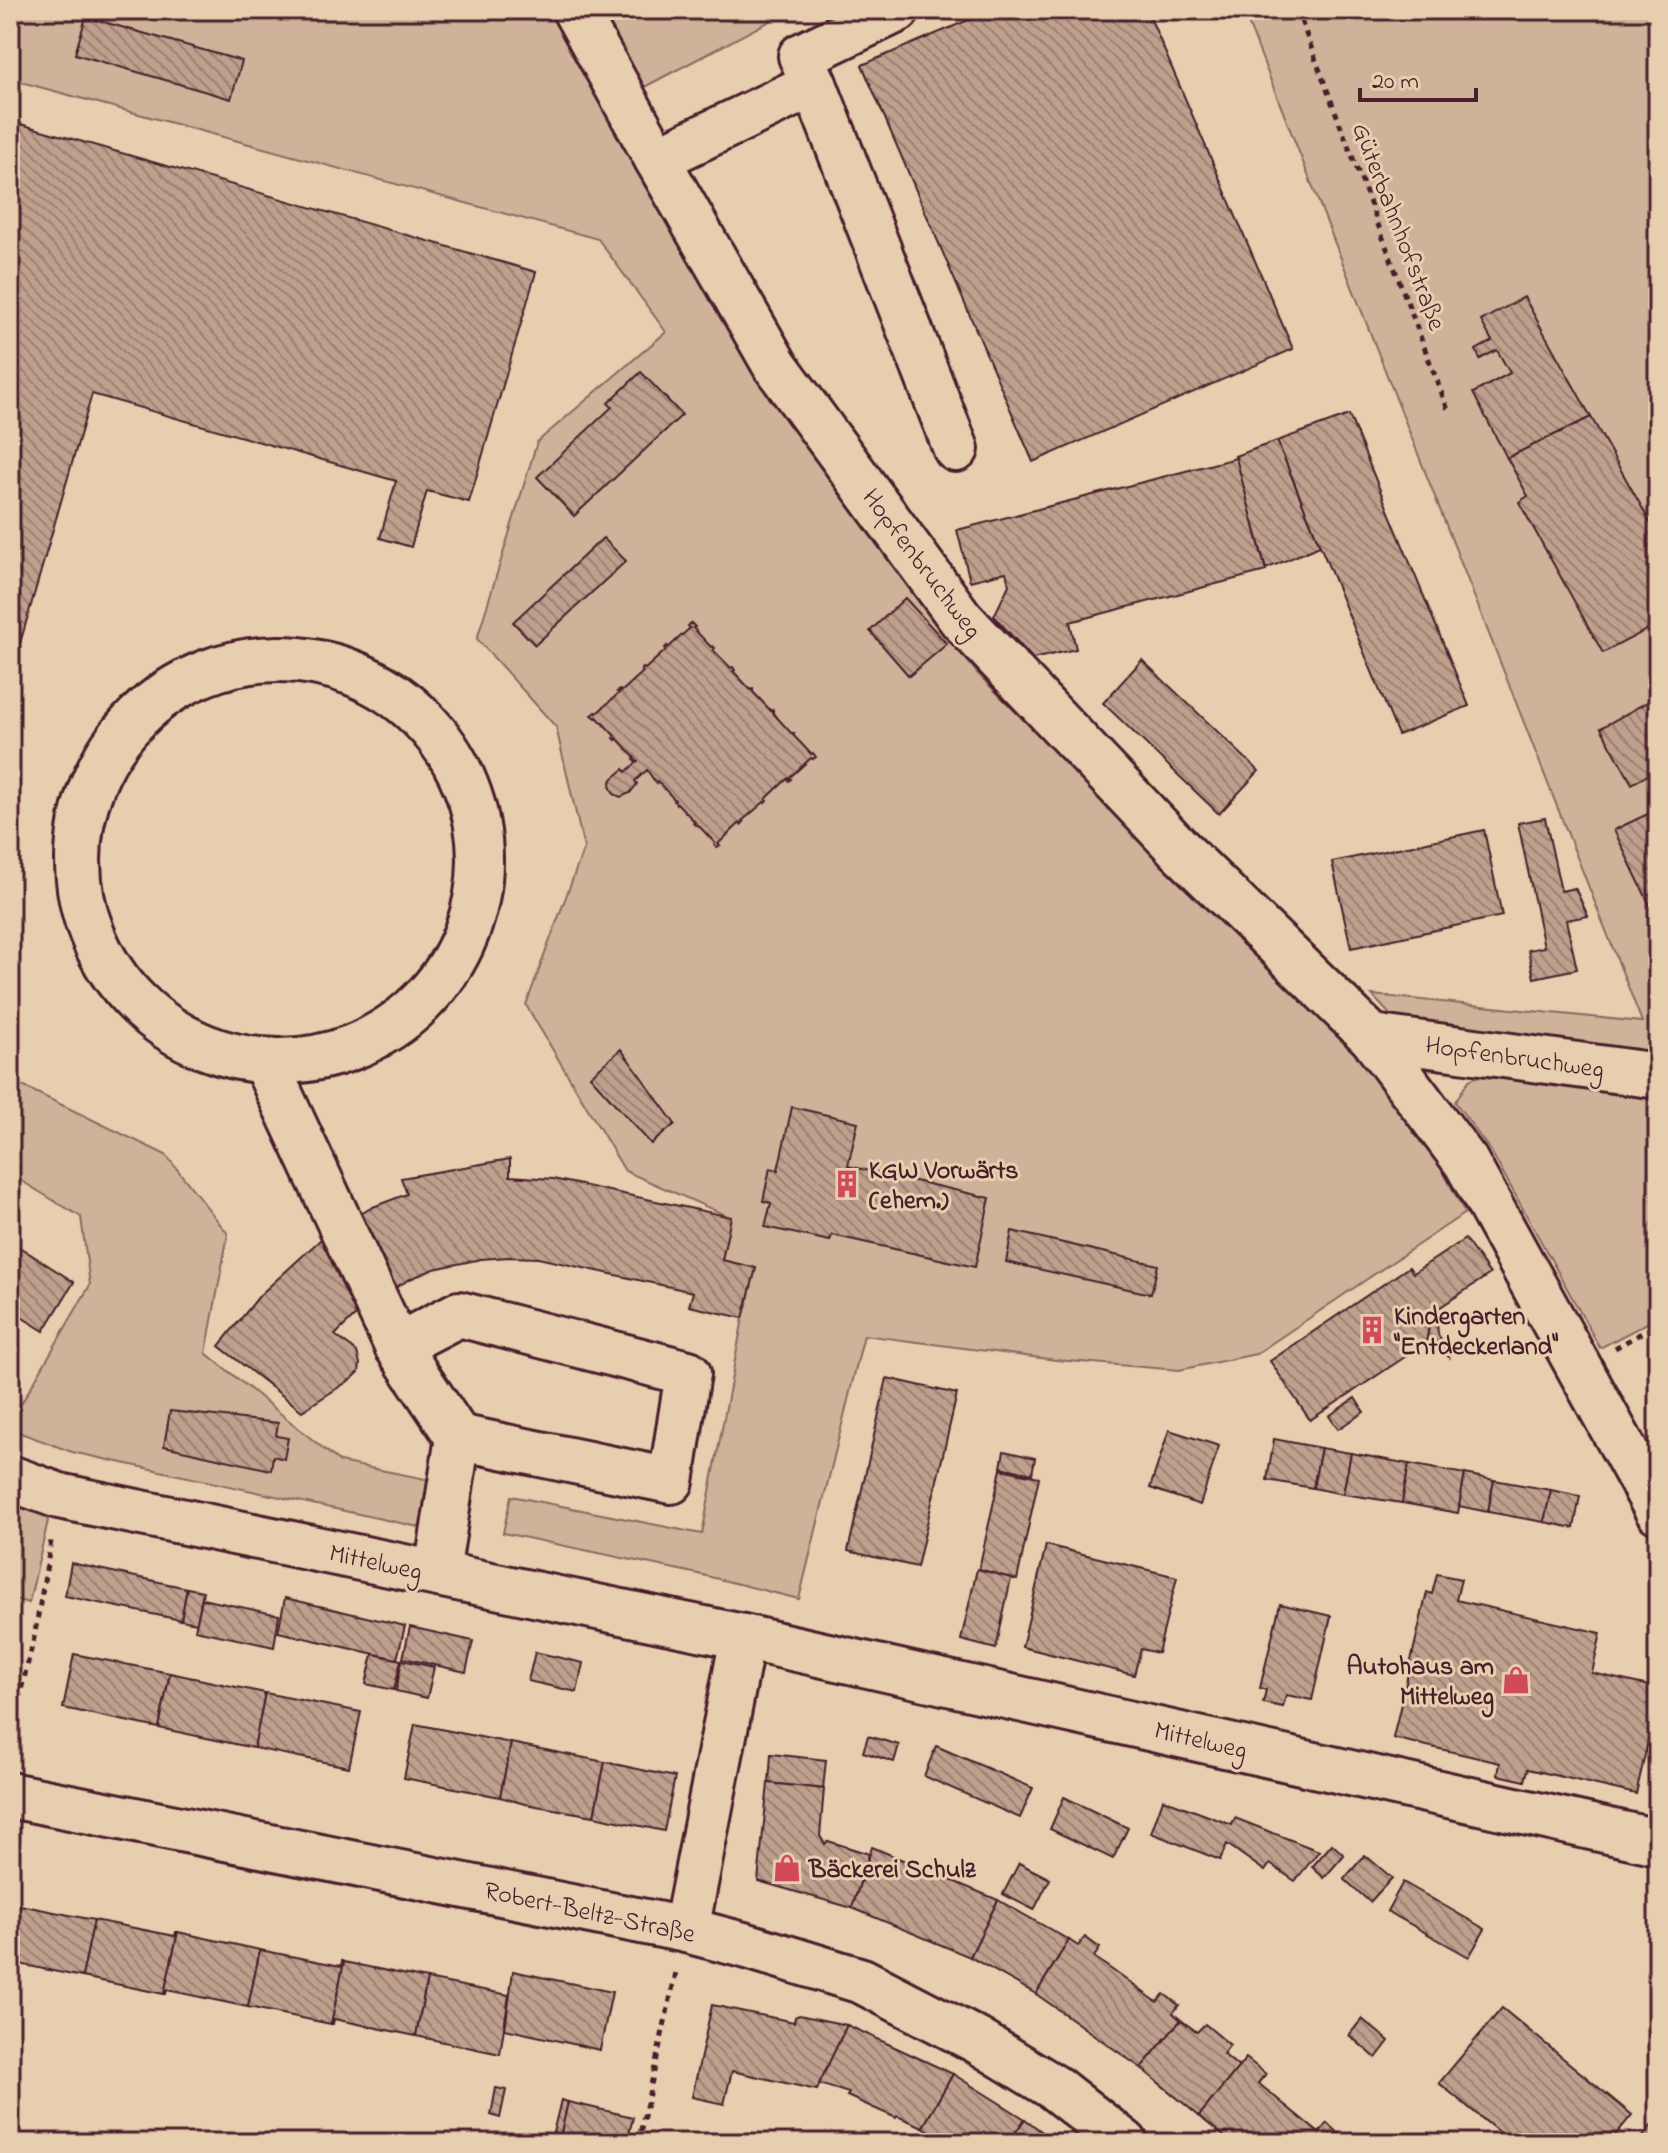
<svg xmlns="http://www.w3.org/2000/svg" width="1668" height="2153" font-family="'Indie Flower',sans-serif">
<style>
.green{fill:#ceb299;stroke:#8c6862;stroke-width:2}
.building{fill:url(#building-back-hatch);stroke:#4a1f2b;stroke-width:2}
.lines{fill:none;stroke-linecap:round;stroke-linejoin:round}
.minor-casing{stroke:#4a1f2b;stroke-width:50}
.path{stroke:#4a1f2b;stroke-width:5;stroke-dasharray:6 6;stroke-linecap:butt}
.minor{stroke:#e7ceaf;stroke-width:44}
.labels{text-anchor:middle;stroke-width:6;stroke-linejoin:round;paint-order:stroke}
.street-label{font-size:26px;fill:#4a1f2b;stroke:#e7ceaf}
.poi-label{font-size:26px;font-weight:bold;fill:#4a1f2b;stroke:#e7ceaf;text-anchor:start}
</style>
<defs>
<pattern id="building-back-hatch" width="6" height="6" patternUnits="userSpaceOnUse" patternTransform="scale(2)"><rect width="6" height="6" fill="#bea08d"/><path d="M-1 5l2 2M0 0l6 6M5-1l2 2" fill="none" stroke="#9c8273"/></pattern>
</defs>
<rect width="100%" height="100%" fill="#e7ceaf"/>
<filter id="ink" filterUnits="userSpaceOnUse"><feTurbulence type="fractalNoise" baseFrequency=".0125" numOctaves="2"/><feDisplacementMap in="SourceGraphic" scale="16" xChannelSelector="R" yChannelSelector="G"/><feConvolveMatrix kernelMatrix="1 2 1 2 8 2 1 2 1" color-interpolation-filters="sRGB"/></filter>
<g filter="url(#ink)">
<g class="green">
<polygon points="10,10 559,10 589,76 758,380 977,673 1352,1048 1438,1162 1465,1213 1256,1354 1179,1370 1056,1360 864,1335 799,1599 694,1573 503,1533 511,1496 702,1534 743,1318 756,1268 722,1260 730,1217 625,1171 526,1005 584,848 556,727 477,639 537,442 666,332 598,239 10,79"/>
<polygon points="595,10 791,10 633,93"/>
<polygon points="1243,10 1658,10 1658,1062 1405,1031 1372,995 1642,1022"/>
<polygon points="1478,1076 1607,1091 1658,1086 1658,1321 1649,1322 1600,1348 1492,1153 1455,1102 1469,1080"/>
<polygon points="10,1080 166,1155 228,1234 206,1353 340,1462 436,1481 428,1529 72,1452 10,1429 10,1423 90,1285 81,1217 10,1174"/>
<polygon points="10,1495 50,1512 29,1603 10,1598"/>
</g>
<g class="building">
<polygon points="992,10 1147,10 1293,349 1033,462 862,65"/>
<polygon points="86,17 242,61 231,99 75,54"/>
<polygon points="10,121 536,272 469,502 427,491 411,547 380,538 396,481 92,394 10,678"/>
<polygon points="1524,297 1591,417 1507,458 1473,393 1510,373 1497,350 1480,359 1476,350 1492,341 1481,321"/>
<polygon points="641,372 682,415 574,516 537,477 612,407 608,403"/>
<polygon points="1349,415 1469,706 1398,735 1277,441"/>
<polygon points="1591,417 1658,536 1658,624 1603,653 1519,502 1528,496 1507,458"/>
<polygon points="1277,441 1320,546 1266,569 1235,456"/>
<polygon points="1236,458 1266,571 1070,622 1076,649 1033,659 994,616 1009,585 1006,572 970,581 957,530"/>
<polygon points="603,538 626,561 535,645 513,622"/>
<polygon points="905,598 947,644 909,676 870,631"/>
<polygon points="691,623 695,627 693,628 711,647 713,646 715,648 713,650 731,668 733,667 735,670 733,671 751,690 753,689 753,692 771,711 773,710 773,713 791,733 794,733 793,735 811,754 813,753 816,757 813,759 811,758 789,778 791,779 789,781 787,779 766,799 767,801 765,803 764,802 742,821 744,822 741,825 740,823 718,844 720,846 717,848 714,845 715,843 697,824 695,825 693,823 695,822 677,803 676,804 674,801 675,800 657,781 656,783 647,770 635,781 637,784 630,793 621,797 614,794 610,786 612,779 624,769 626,772 638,761 637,760 635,761 634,759 635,758 617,738 616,740 614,738 615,736 597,717 596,718 592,715 596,712 597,713 619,693 617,692 620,690 621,692 643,672 641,670 643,668 645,669 666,650 665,648 667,646 668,648 690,628 688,626"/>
<polygon points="1142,660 1259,771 1219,814 1103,703"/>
<polygon points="1658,696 1658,769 1632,784 1601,728"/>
<polygon points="1658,809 1658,922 1614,830"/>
<polygon points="1545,818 1561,891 1575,888 1588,916 1566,920 1577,969 1534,978 1528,950 1544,947 1518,823"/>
<polygon points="1484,830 1502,916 1351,948 1332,862"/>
<polygon points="621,1049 675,1124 651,1144 590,1076"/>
<polygon points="792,1107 858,1122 848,1166 990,1198 975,1267 832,1235 830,1241 765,1227 771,1203 763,1201 770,1168 778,1170"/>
<polygon points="510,1159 510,1176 553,1179 731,1217 722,1260 756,1268 743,1318 689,1306 693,1292 538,1258 509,1257 481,1259 434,1269 410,1279 365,1306 335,1335 357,1352 360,1364 359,1372 353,1378 302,1411 219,1346 260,1295 320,1240 350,1220 373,1207 407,1194 401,1178"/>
<polygon points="1012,1231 1158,1265 1151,1294 1006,1262"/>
<polygon points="1465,1239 1490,1274 1436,1310 1429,1327 1426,1343 1310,1420 1270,1361 1409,1267 1413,1273"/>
<polygon points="10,1241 74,1282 44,1331 10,1310"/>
<polygon points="1436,1310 1438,1334 1449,1357 1426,1343 1429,1327"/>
<polygon points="887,1378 957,1394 917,1567 848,1551"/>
<polygon points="1355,1398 1364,1412 1338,1429 1329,1416"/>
<polygon points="170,1411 278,1423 276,1436 288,1438 284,1459 273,1456 271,1470 164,1446"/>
<polygon points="1169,1430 1219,1446 1200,1505 1150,1488"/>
<polygon points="1274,1439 1321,1448 1313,1488 1267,1480"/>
<polygon points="1321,1448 1351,1453 1343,1494 1313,1488"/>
<polygon points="1004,1451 1035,1458 1032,1474 1001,1467"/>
<polygon points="1351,1453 1409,1464 1402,1503 1343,1494"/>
<polygon points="1409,1464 1465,1474 1458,1513 1402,1503"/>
<polygon points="1001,1469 1039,1477 1017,1580 979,1569"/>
<polygon points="1465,1474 1494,1480 1488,1512 1459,1506"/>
<polygon points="1494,1480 1551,1490 1544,1522 1488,1512"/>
<polygon points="1551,1490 1580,1496 1574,1528 1544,1522"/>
<polygon points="1046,1545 1177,1577 1158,1653 1141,1649 1134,1675 1022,1647"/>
<polygon points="71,1563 187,1588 181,1620 65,1596"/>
<polygon points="977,1569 1011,1578 996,1649 961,1640"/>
<polygon points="1437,1574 1461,1579 1456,1600 1601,1633 1592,1673 1658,1688 1658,1698 1636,1794 1528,1769 1525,1781 1498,1775 1500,1763 1393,1738 1427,1592 1432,1594"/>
<polygon points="187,1588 203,1591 197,1623 181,1620"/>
<polygon points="285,1598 405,1626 397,1659 278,1632"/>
<polygon points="202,1599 279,1615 274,1647 195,1630"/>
<polygon points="1280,1604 1331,1616 1312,1700 1286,1695 1283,1707 1263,1703 1266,1690 1260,1688"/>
<polygon points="410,1627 473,1641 466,1672 403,1658"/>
<polygon points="535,1652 583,1663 577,1692 528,1681"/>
<polygon points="74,1654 170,1673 159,1728 63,1708"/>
<polygon points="373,1654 401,1660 394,1690 366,1684"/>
<polygon points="402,1660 434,1667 427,1698 396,1691"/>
<polygon points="170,1673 265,1693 254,1748 159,1728"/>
<polygon points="265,1693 361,1712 349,1767 254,1748"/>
<polygon points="415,1724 511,1743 500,1797 404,1778"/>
<polygon points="868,1736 899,1745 894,1762 863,1752"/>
<polygon points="511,1743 605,1762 594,1816 525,1804 500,1797"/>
<polygon points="936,1746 1033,1788 1020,1818 924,1776"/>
<polygon points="771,1754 826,1760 823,1789 769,1783"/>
<polygon points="605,1762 675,1777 664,1831 594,1816"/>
<polygon points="768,1783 824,1789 820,1836 825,1844 828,1841 869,1854 852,1908 758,1881"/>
<polygon points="1064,1797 1128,1828 1113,1859 1050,1829"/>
<polygon points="1163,1799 1232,1825 1235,1818 1319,1851 1295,1881 1270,1864 1265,1871 1227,1844 1220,1860 1151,1833"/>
<polygon points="1332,1844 1344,1855 1324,1878 1312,1867"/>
<polygon points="872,1847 998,1900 970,1957 852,1908"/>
<polygon points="1365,1855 1392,1878 1370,1902 1344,1879"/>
<polygon points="1019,1863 1050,1879 1034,1910 1003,1894"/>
<polygon points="1403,1882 1485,1929 1469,1957 1387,1911"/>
<polygon points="998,1900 1069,1940 1036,1994 970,1957"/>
<polygon points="10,1903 94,1920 82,1977 10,1962"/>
<polygon points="94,1920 175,1936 176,1932 178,1932 164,1994 82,1977"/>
<polygon points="178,1932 260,1950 248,2007 167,1990 166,1994 164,1994"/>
<polygon points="1085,1937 1100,1948 1094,1957 1157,2002 1164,1994 1179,2005 1173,2013 1181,2020 1141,2068 1036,1994 1069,1940 1078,1946"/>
<polygon points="260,1950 341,1966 342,1961 344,1962 331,2024 248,2007"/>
<polygon points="344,1962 427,1979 416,2036 334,2019 333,2024 331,2024"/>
<polygon points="513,1971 612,1992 600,2050 505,2029"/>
<polygon points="427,1979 509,1995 500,2054 416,2036"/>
<polygon points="712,2005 794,2022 795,2017 799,2015 847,2025 817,2090 732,2071 724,2104 692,2097"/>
<polygon points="1502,2008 1632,2115 1609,2143 1512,2143 1439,2083"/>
<polygon points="1362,2019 1389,2041 1376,2058 1349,2035"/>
<polygon points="1181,2020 1197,2032 1205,2024 1230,2045 1223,2054 1239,2067 1199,2116 1141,2068"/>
<polygon points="847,2025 953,2074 923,2127 897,2116 896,2118 847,2096 849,2093 819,2084"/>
<polygon points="1246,2058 1266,2074 1258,2083 1319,2133 1327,2123 1345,2140 1343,2143 1232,2143 1199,2116"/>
<polygon points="953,2074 1025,2119 1008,2143 941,2143 943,2140 923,2127"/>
<polygon points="496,2088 506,2090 500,2118 491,2115"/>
<polygon points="561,2100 568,2102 560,2138 552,2137"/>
<polygon points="568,2102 633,2117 627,2143 581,2143 560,2138"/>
<polygon points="1658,2116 1658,2143 1649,2143 1642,2138"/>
<polygon points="1025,2119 1057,2143 1008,2143"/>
</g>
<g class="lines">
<defs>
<g id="minor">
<polyline points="575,10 657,159 775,365 961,619 1180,850 1372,1037 1466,1162 1658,1511"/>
<polyline points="814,84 956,449"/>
<polyline points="657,159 814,84 801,56 897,10"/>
<circle cx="279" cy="860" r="201"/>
<polyline points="1372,1037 1658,1076"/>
<polyline points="265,1062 397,1346"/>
<polyline points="10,1478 59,1496 743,1637 1658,1842"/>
<polyline points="437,1573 458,1437 671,1481 688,1373 459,1314 397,1346 458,1437"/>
<polyline points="10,1795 686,1930 751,1947 862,1981 978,2041 1055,2088 1125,2143"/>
<polyline points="686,1930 743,1637"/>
</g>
</defs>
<use href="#minor" class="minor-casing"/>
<g class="path">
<polyline points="1297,10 1448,410"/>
<polyline points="1615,1348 1645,1331 1658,1328"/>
<polyline points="10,1735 34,1638 52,1536"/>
<polyline points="638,2143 677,1968"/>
</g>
<use href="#minor" class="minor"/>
</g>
</g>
<defs>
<symbol id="building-bare" viewBox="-9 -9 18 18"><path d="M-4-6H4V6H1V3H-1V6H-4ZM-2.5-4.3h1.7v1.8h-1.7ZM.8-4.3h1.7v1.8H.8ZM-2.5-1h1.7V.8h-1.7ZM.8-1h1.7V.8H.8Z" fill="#d1495b" stroke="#e7ceaf" stroke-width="2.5" paint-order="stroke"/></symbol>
<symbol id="shop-bare" viewBox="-9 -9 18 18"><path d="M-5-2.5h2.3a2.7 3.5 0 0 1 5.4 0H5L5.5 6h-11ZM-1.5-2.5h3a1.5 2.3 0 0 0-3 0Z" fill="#d1495b" stroke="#e7ceaf" stroke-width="2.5" paint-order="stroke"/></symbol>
</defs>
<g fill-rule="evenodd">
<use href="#building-bare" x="827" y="1164" width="40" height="40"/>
<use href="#building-bare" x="1352" y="1310" width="40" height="40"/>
<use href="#shop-bare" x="1496" y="1660" width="40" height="40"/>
<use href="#shop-bare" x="767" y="1848" width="40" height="40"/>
</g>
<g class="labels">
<g class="street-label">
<text transform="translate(1400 226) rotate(69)" y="9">Güterbahnhofstraße</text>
<text transform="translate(923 563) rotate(53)" y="9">Hopfenbruchweg</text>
<text transform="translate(1515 1056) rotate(8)" y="9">Hopfenbruchweg</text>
<text transform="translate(376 1561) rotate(12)" y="9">Mittelweg</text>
<text transform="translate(1201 1739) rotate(13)" y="9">Mittelweg</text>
<text transform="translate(590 1911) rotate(12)" y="9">Robert-Beltz-Straße</text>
</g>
<g class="poi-label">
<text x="869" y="1178">KGW Vorwärts<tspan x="869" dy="30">(ehem.)</tspan></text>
<text x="1394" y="1324">Kindergarten<tspan x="1394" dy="30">"Entdeckerland"</tspan></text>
<text x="1494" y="1674" text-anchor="end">Autohaus am<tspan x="1494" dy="30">Mittelweg</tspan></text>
<text x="809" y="1877">Bäckerei Schulz</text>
</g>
</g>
<rect width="1668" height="2153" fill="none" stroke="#e7ceaf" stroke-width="40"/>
<rect x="20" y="20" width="1628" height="2113" fill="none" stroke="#4a1f2b" stroke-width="3" filter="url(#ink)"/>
<path d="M1360 88v12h116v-12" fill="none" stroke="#4a1f2b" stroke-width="4"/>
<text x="1372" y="88" font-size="24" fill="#4a1f2b" stroke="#e7ceaf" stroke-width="6" paint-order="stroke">20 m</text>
</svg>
